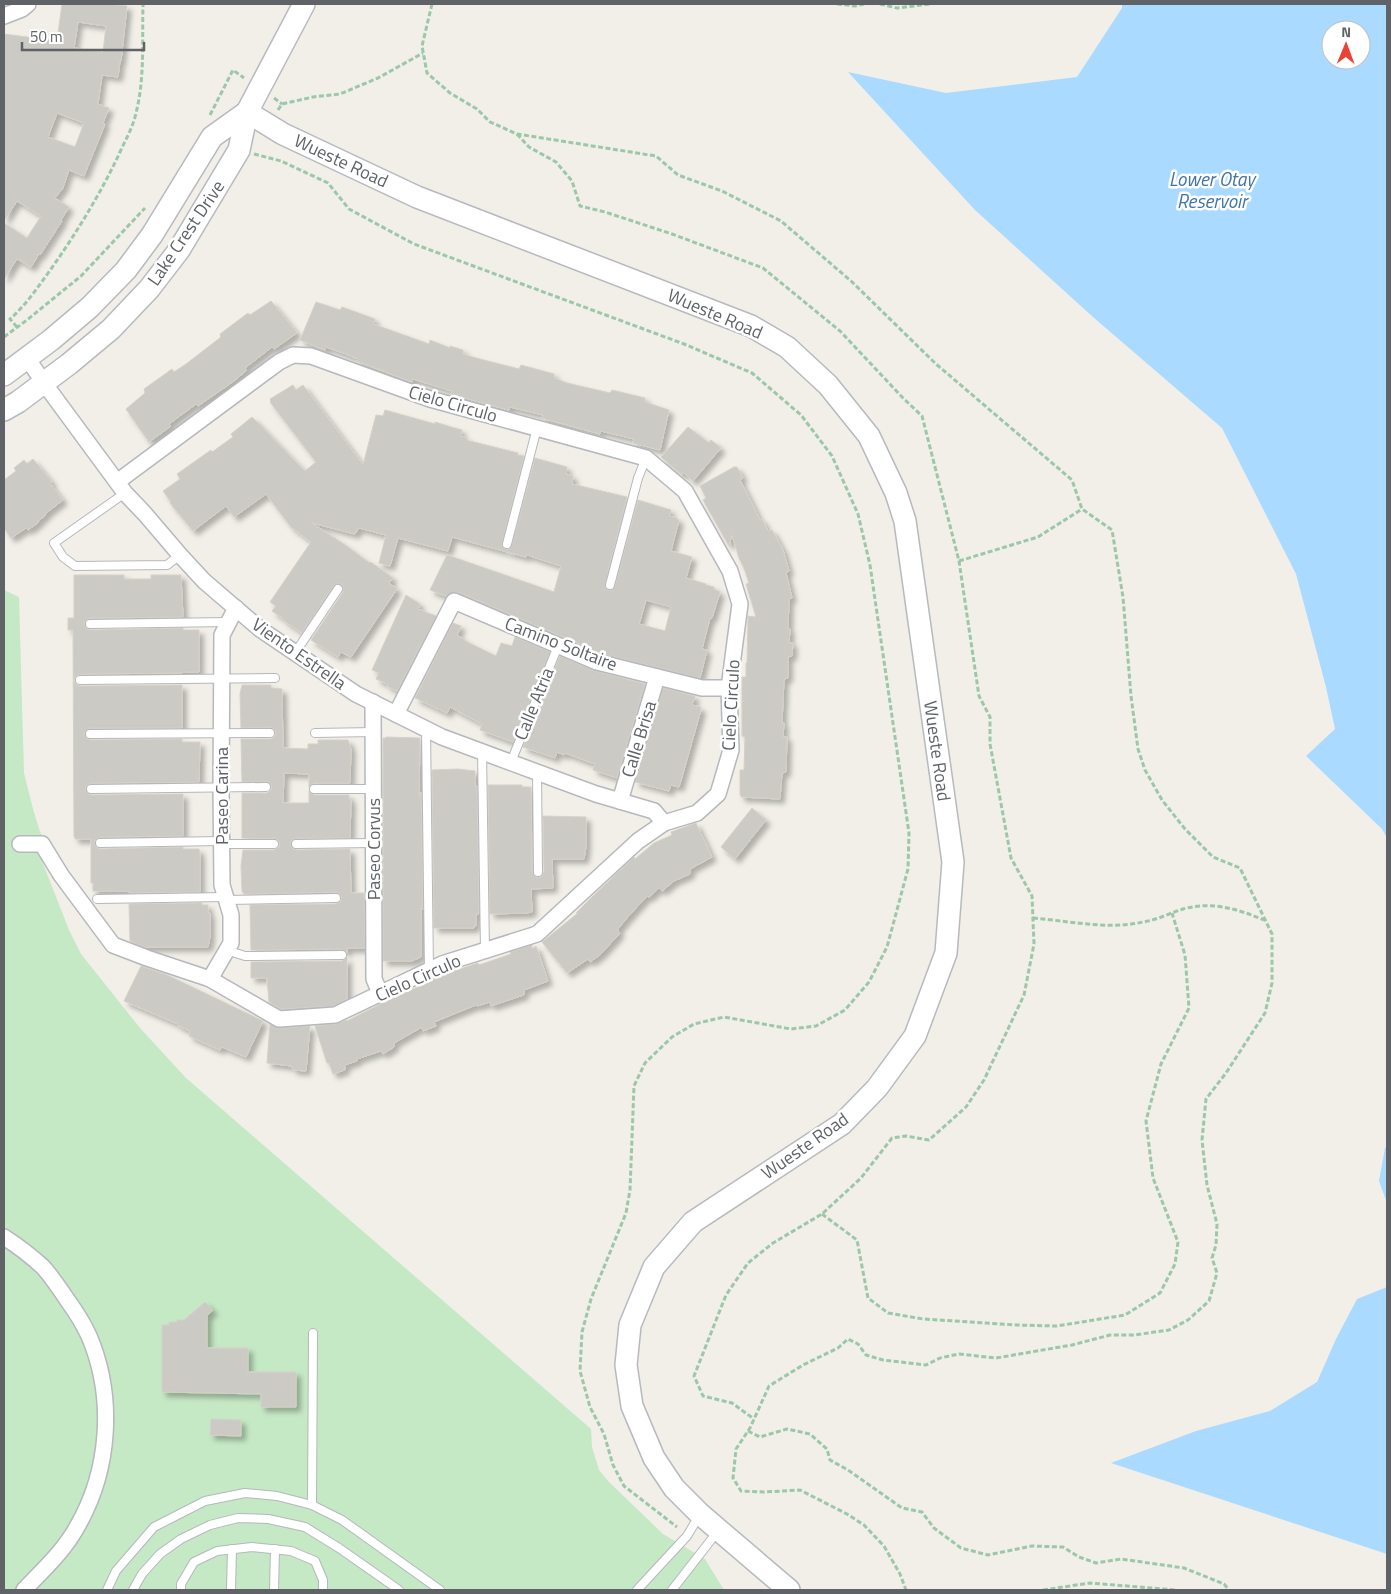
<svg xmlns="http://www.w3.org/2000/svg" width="1391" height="1594" font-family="'Titillium Web',sans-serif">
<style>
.green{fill:#c5e8c5}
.water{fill:#aadaff;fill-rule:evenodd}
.building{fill:#cccac5;stroke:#d6d1c6;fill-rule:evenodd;filter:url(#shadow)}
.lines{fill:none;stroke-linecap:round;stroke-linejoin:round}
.lane-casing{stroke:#b5b8bc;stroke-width:10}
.street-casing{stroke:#b5b8bc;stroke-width:18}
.secondary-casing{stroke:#b6babf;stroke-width:24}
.path{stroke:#9cc7a9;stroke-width:3;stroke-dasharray:5 2.5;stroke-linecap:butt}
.lane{stroke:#fff;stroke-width:8}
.street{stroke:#fff;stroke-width:15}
.secondary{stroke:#fff;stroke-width:21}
.labels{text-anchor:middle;stroke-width:5;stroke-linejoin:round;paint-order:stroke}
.street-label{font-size:18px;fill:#5f6368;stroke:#fff}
.water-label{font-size:19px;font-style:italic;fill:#4174aa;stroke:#fff}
</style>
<defs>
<filter id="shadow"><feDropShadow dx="4.5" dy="4.5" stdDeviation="2.5" flood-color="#0004"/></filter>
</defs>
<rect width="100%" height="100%" fill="#f1efe8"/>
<polygon class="green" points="4,590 19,597 24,773 33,809 40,832 55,853 42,861 69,930 81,954 140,1028 186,1078 591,1429 592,1447 599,1470 608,1481 663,1534 705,1559 724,1590 4,1590"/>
<g class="water">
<path d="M1122,4H1387V838L1382,829L1306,756L1335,729L1326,687L1296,574L1222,428L1093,317L975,210L848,72L946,93L1077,77L1122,8ZM1331,30H1361V60H1331Z"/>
<polygon points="1387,1146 1387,1203 1379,1181 1385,1148"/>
<polygon points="1387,1287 1387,1554 1111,1463 1196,1431 1270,1411 1317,1382 1336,1339 1357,1299"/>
</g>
<g class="building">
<path d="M62,4H107L127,6L121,61H120L118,77L102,75L98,104L109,108L103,123L105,124L84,176L69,170L63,188L55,198L69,207L61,220L62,221L40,255L39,254L31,267L17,259L4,279V223L27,238L41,216L17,201L4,221V34L57,41ZM78,22L106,26L103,52L74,48ZM57,113L84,123L75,147L48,137Z"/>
<polygon points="271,301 297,333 274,349 272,347 245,368 247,370 234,381 198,406 196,404 169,424 171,426 149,442 126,409 145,393 144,389 172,369 174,372 186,364 221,337 220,334 248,313 250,315"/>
<polygon points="316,302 340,310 342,307 375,319 373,324 404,335 429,344 430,340 450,348 450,346 463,350 463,354 476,358 519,369 521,365 554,374 554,378 567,383 610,393 612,390 645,398 645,402 669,410 660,450 633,443 634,439 601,431 600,434 542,418 543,415 510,407 509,410 483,403 451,394 452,391 413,379 412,382 357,361 358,359 346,354 326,347 325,350 300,340"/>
<path d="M293,385L296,390L303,385L363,465L376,415L383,416L385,410L435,424V422L448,426L462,430L460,436L467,438V440L470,441L518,453L517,455L524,456L502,543V546L505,549H509L512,545L535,458L567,467L566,474L573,476L572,484L627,497L605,584V587L608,590H612L615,586L638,500L671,510L669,516L677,518L676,519L679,520L671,551L692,557L686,578L706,584V585L714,587V589L720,592L712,618H710L702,649L707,650L700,678L600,653L458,592H453L446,596L430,590L447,555L554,592L561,566L527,555L526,557L452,537L448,551L398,538L390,566L379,563L386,535L359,528L355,534L312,523L348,547L368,562L372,563L393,578L389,583L397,589L351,657L341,652L338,657L311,640L343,592V587L341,584H336L333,586L302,633L283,620L284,619L272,611L276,606L270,602L311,542L291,527L266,494L234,517L226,506L193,531L170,503L171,502L163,491L180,479L177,474L211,450L212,452L233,437L231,434L252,417L305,471L316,462L270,402L271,401L270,399ZM646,600L671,607L665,631L639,624Z"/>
<polygon points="688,427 709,443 711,440 721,448 693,481 683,472 682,475 661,457"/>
<polygon points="33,459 52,482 50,483 63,500 45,514 45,516 38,521 39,522 28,530 26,528 11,538 4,528 4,480 16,471 14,468 24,460 26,463 28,463"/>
<polygon points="734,467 737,467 743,478 740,480 760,520 762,519 768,531 772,530 783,550 789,571 786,573 792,598 789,599 788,629 790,629 789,643 793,643 792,656 788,657 788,678 784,679 782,723 784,723 783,737 787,737 786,772 782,773 780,799 741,797 741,795 740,795 740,770 744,770 745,737 742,736 742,677 746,677 746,663 747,663 748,616 756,617 746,584 749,583 744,568 739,558 732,535 729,546 703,500 706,498 700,486"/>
<polygon points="74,575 124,575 124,579 151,579 151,575 181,575 183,617 90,618 85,621 84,625 87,629 90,630 183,628 183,630 199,630 199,672 182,672 182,673 80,674 75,677 74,681 77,685 80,686 182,685 182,728 90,728 85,731 84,735 87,739 90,740 182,739 182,742 200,742 199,782 91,783 86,786 85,790 88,794 91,795 183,794 183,836 100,837 95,840 94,844 97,848 100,849 183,847 183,849 199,849 200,857 200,892 129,893 129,891 93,891 93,883 91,883 91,839 75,839 75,837 74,837 73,630 68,630 68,618 74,618"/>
<polygon points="406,595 420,604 418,609 436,616 397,691 387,686 388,684 376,679 379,673 372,670"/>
<polygon points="453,623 461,626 457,635 465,640 465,641 496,656 501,643 512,646 515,637 550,652 513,742 480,730 482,724 450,707 447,713 415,698"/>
<polygon points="560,656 595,671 645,684 617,778 593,770 595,764 565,753 564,755 557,752 555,758 523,747"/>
<polygon points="242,685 271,685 271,688 282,689 283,748 308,749 308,744 318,744 318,740 348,740 351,749 350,783 314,783 309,787 309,774 284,773 283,803 309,803 309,791 314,795 349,795 349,799 351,800 350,838 296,838 291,841 290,845 293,849 296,850 350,849 351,893 364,893 365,948 347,948 347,953 342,949 251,950 250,905 336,904 341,901 342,897 339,893 336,892 250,894 244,894 242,891 241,866 243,850 274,850 279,847 280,844 277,839 274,838 242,838 242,793 267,793 271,790 272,786 269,782 266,781 242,782 241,739 271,739 275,736 276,732 273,728 270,727 241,728 240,694"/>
<polygon points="663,688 695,696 692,705 700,707 701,710 680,784 679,787 671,785 669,791 635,782"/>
<polygon points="386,737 420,738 419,796 421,792 423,910 421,905 421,957 412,961 383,961 383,738 386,738"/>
<polygon points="458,769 475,771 475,786 477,786 479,914 476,914 476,926 474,925 474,928 434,928 432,770"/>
<polygon points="488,785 522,785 522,787 531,787 532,872 536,877 541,877 544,872 543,816 586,817 586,847 584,859 552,859 553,888 531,889 532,912 529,912 529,913 490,914"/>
<polygon points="752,808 766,820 735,859 721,847"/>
<polygon points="696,823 712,857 690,869 690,874 674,881 662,891 659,888 649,897 647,896 627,918 618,929 618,931 620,933 601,954 590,962 588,959 567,973 542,942 578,913 576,913 592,897 634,857 635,859 654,843 672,835 671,832"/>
<polygon points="202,903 202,905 208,905 208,913 210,913 210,937 208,947 144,947 130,941 129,904"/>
<polygon points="532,945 532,949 536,946 548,981 524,990 524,995 491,1006 490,1002 477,1006 476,1005 434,1022 436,1026 423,1031 422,1027 394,1043 394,1047 383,1054 381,1051 357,1059 357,1061 345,1065 345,1070 333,1074 329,1063 327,1063 315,1026 336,1024 347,1020 347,1021 402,993 421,986 420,985 439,976 478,963 479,965 511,954 510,952"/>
<polygon points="347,957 347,999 333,1006 281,1009 269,1002 267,978 251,978 251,962 342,961"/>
<polygon points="141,966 167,975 263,1021 246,1057 222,1047 220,1050 189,1036 190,1031 177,1025 178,1024 124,1001"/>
<polygon points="270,1024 280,1028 310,1026 306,1071 293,1070 292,1066 267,1063"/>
<polygon points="205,1302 213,1310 207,1316 207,1348 248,1348 248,1372 296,1372 296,1407 261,1407 261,1394 162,1392 162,1325 169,1325 169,1322 177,1322 177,1320 184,1320"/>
<polygon points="211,1419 241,1420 241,1436 210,1435"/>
</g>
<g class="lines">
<defs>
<g id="lane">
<polyline points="125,493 54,543 63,557 75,566 167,565 180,555"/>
<polyline points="507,544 537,428"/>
<polyline points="610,585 638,478 646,458"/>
<polyline points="90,624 229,622"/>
<polyline points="295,653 338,589"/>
<polyline points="80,680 275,678"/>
<polyline points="426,729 429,970"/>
<polyline points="315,733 374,732"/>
<polyline points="90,734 270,733"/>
<polyline points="482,751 485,951"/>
<polyline points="511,762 558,646"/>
<polyline points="537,772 538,872"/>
<polyline points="91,789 266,787"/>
<polyline points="314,789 374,789"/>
<polyline points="100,843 221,841"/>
<polyline points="221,844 274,844"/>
<polyline points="296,844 374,843"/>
<polyline points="97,899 226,897"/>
<polyline points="227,900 336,898"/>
<polyline points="226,950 245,956 342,955"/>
<polyline points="312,1505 313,1333"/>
<polyline points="107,1590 116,1571 154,1527 205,1501 245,1493 277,1496 312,1505 342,1520 440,1590"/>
<polyline points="133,1590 142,1574 160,1554 181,1539 210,1525 238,1518 268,1519 305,1527 339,1548 399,1590"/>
<polyline points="181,1590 181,1584 194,1562 217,1551 252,1547 291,1551 315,1561 323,1580 323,1590"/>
<polyline points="231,1590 232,1549"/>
<polyline points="274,1590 275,1549"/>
<polyline points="637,1590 687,1536 699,1516"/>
<polyline points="672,1590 718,1531"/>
</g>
<g id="street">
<polyline points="4,16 22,9 28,4"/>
<polyline points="27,358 44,383 125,493 145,514 180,555 204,581 260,629 356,694 442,737 596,794 654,811 664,823"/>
<polyline points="373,702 374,979 380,993"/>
<polyline points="396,714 454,601 597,662 702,688 729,688"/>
<polyline points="620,801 657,677"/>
<polyline points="20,844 42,844 61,875 113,945 147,958 210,979 279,1019 335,1015 442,964 537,934 638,841 664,823 697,813 718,794 731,750 729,688 740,604 730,571 685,491 646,458 430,399 311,356 293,355 279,362 117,482"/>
<polyline points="210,979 231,943 231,915 222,885 221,788 222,635 236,608"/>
<path d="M4,1237C18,1246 31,1256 43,1267C52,1277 60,1289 68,1301C76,1312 83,1323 89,1336C115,1397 110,1470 77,1527C64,1551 43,1570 24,1590"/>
</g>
<g id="secondary">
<polyline points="247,112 283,134 417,197 751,326 787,347 828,385 869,436 896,493 905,521 953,862 946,953 915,1036 877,1088 842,1124 693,1222 654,1267 630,1325 626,1365 632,1406 654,1458 674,1488 700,1514 789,1590"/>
<polyline points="4,375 51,340 90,307 126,270 152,235 212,137 247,112"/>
<polyline points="4,410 18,402 69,364 111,329 149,289 179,250 239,150 247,112 304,4"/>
</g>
</defs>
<use href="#lane" class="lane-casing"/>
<use href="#street" class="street-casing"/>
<use href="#secondary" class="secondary-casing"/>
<g class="path">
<polyline points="432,4 422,46 427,73 450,93 477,109 490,122 517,134 656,156 678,175 722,191 781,221 851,281 936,364 1072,480 1082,509 1112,530 1123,597 1131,696 1138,749 1145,770 1162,800 1185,829 1213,857 1240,868 1272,934 1272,983 1265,1013 1226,1073 1206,1099 1202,1140 1207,1185 1217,1224 1216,1245 1212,1258 1217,1273 1209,1301 1188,1320 1169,1330 1134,1335 1110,1335 1072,1345 996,1358 959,1354 940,1358 926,1365 883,1360 866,1355 858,1344 848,1339 838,1348 803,1365 769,1386 750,1428 736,1449 733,1478 741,1491 764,1492 800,1490 847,1514 864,1525 884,1546 900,1574 906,1590"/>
<polyline points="837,4 855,6 864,4"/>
<polyline points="880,4 897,8 930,4"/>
<polyline points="274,98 282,104"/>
<polyline points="278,110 282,104 313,97 340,94 378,78 423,53"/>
<polyline points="210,115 233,70 244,78"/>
<polyline points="517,134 529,147 556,162 572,181 580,206 605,212 672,234 763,268 840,331 903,398 922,416 959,561 979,696 990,717 990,744 1011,858 1032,896 1034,944 1024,995 984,1080 966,1107 929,1140 906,1136 892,1138 861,1178 822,1214 773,1243 748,1263 726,1295 694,1376 703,1396 732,1403 754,1419"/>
<polyline points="254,154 281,161 328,183 349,209 414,244 684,344 752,373 801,415 832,456 858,514 870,565 909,833 908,869 887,947 869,982 845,1010 816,1026 791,1029 724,1017 694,1024 672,1037 645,1063 634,1086 630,1190 626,1213 591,1299 582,1332 580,1371 590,1407 604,1434 613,1465 624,1486 677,1527"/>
<path d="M17,327L10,319C26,305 38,287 51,269C77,232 101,193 120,152C126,139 133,127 136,113C145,78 142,40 143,4"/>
<polyline points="4,337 27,320 81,276 145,208"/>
<polyline points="959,561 1038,537 1082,509"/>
<path d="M1033,918C1069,921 1108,930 1143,922C1157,920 1170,913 1183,909C1212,901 1238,909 1264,920"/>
<polyline points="822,1214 857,1240 868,1298 888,1313 923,1319 1017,1325 1057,1326 1125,1315 1160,1293 1175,1264 1178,1242 1153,1178 1146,1121 1161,1064 1189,1008 1185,955 1172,913"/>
<polyline points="748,1431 760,1437 787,1429 810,1434 827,1449 830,1460 848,1470 902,1508 922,1512 934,1528 961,1548 988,1555 1032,1546 1063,1547 1079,1557 1096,1563 1121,1559 1184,1568 1224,1584 1229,1590"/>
<polyline points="1043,1590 1090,1583 1176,1590"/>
</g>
<use href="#lane" class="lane"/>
<use href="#street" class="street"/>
<use href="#secondary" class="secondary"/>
</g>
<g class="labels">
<g class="street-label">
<text transform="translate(341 161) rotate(25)" y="6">Wueste Road</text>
<text transform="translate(186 233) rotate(-56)" y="6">Lake Crest Drive</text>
<text transform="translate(715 314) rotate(23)" y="6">Wueste Road</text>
<text transform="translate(453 404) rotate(16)" y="6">Cielo Circulo</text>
<text transform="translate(561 644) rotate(21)" y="6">Camino Soltaire</text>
<text transform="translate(299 654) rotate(35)" y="6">Viento Estrella</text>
<text transform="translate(534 704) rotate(-68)" y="6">Calle Atria</text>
<text transform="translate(731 705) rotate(-87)" y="6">Cielo Circulo</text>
<text transform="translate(639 739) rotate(-73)" y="6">Calle Brisa</text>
<text transform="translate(937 751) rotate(82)" y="6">Wueste Road</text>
<text transform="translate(222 796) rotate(-90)" y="6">Paseo Carina</text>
<text transform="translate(374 849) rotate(-90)" y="6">Paseo Corvus</text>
<text transform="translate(418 978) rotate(-24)" y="6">Cielo Circulo</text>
<text transform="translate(805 1146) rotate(-35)" y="6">Wueste Road</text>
</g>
<g class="water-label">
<text x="1212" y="186">Lower Otay<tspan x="1212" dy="22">Reservoir</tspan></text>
</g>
</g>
<rect width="1391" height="1594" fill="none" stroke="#5f6368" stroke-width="10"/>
<g transform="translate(1346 45) rotate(1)"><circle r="24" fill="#ffffff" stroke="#bfc1c3"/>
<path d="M0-4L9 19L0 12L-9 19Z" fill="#ea4335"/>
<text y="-8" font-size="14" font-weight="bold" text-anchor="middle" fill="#5f6368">N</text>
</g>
<path d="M22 42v8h122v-8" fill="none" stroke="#5f6368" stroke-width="2.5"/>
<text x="30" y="42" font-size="15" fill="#5f6368" stroke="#ffffff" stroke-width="4" paint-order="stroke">50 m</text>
</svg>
